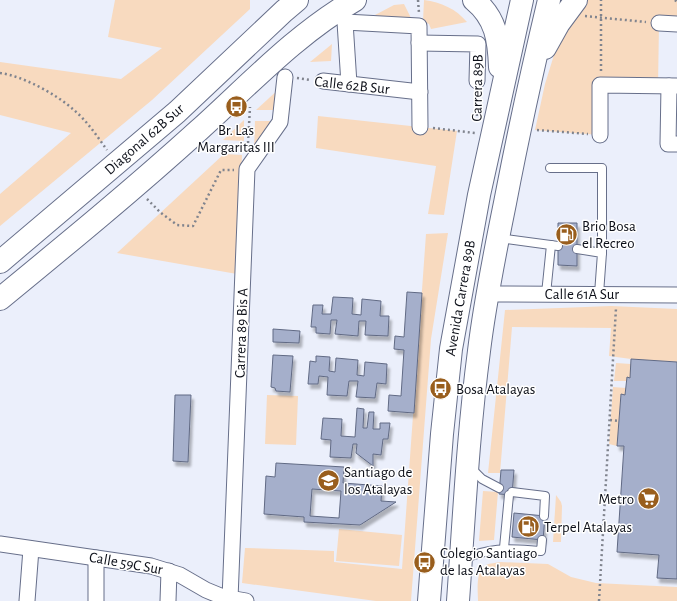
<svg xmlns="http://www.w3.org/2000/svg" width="677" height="601" font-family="'Alegreya Sans',sans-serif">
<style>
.green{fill:#f8dabf}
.building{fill:#a5afcb;stroke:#616a84;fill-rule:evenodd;filter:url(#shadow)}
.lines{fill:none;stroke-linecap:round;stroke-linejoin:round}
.lane-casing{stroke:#676f8a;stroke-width:10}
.street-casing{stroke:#676f8a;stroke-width:17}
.secondary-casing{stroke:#676f8a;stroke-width:24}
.path{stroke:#80848e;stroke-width:2.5;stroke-dasharray:2 3;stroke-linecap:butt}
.lane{stroke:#fff;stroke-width:8}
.street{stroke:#fff;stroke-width:15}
.secondary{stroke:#fff;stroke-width:22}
.labels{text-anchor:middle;stroke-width:3;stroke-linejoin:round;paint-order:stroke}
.street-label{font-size:15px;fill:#0c0f18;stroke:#fff}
.poi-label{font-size:15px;fill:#0c0f18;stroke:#fff;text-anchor:start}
</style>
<defs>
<filter id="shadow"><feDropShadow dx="2.5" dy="4.5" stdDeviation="1" flood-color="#0004"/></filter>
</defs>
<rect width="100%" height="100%" fill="#ebeffb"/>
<g class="green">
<polygon points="115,0 250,0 250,9 152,100 0,226 0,194 71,133 0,115 0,62 121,79 162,48 108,37"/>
<path d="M424,0C441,2 456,9 467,22L431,29L429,24L423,21Z"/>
<polygon points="587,0 677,0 677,24 659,24 658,86 601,85 600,135 535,130 545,84 558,42"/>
<polygon points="404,4 412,20 379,20 375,15 394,5"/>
<polygon points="332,44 331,61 310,62"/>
<polygon points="280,88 276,110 256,110"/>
<polygon points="318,116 457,131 444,215 428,214 436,166 316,148"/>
<polygon points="244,120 244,141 223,140"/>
<polygon points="255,121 275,121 254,150"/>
<polygon points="224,154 242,155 237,274 117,253"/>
<polygon points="448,233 431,339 411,601 376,601 242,583 245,548 334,551 334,562 402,569 426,234"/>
<polygon points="611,306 677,309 677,362 631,359 609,356 611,328 512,327 500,473 488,473 505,310"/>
<polygon points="616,363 631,364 630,378 627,378 627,381 614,381"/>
<polygon points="613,387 626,388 625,395 621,394 617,446 609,444"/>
<polygon points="267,395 298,396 296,445 265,444"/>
<polygon points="483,491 498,492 494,540 479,541"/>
<polygon points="556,495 561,502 562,506 561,542 553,542"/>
<polygon points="339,529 402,535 399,566 336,561"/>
<path d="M501,562L548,564L571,577L596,583L677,587V601H478C478,591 475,571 486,565C490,563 496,563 501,562Z"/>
</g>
<g class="building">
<polygon points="558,223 577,223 577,266 558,265"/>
<polygon points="407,292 422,293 414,413 388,411 389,395 401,396 404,350 394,349 395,336 404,337"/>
<polygon points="333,297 353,298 352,314 361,315 362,299 381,301 380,316 389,316 388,336 365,335 366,321 359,321 358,336 335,334 337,320 331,320 330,334 316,333 316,327 311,327 313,305 323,305 322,314 331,314"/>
<polygon points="273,329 300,331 299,343 273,342"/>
<polygon points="273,355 293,356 290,392 276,391 275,388 271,387"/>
<polygon points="316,356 330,357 329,371 335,372 336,358 358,360 357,375 364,376 365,362 387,364 386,384 377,383 375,398 356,397 358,381 349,381 347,396 327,395 328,377 319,376 318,384 308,384 310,361 316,362"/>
<polygon points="631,359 677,362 677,579 657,578 659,555 617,552 624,446 617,446 621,394 625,395 627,377 630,378"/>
<polygon points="175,395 191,395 188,462 173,461"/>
<polygon points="357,408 364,409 363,428 367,428 369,412 374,412 373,429 380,429 380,423 390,423 388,439 383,439 381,455 373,454 373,466 356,453 357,444 353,444 351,458 330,457 331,440 321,439 323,418 342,419 341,436 355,437"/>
<path d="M276,463L344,467L343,483L382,486L381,501L396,502L360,525L304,522V517L264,514L266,476L275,477ZM312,489L341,491L339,518L310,516Z"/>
<polygon points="501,470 514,470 512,495 499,494"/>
<polygon points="514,513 545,516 543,540 512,537"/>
</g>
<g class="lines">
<defs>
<g id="lane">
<polyline points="550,168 602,168 602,253"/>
<polyline points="499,238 558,246"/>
<polyline points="577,249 602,253 599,294"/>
<polyline points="546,294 551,245"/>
<polyline points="471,468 482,479 499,488"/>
<polyline points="512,492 545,496 544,516"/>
<polyline points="504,548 509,495"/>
<path d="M463,559C494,546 509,549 541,551L542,540"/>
</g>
<g id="street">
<polyline points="339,13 345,22 349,84"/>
<polyline points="345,22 419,26 420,127"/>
<polyline points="659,23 677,24"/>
<polyline points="419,43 478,44 477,81"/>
<polyline points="323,81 420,92"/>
<polyline points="669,86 668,144 677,144"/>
<polyline points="600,135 600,85 677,86"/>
<polyline points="487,294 677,295"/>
<polyline points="0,544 151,566 180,575 206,590 223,597 246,601"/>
<polyline points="230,599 247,169 280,122 285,77"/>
<polyline points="27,601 31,549"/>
<polyline points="96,601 96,558"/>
<polyline points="168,601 169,571"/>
</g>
<g id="secondary">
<path d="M474,0C496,18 499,40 500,67"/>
<polyline points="545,48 559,23 576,0"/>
<polyline points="0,262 177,112 284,11 297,0"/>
<path d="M0,299C67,244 134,189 199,130C249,85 296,34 355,0"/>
<polyline points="429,601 442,434 451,349 479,195 522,0"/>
<path d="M458,601C464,518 468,434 479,351C485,301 495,252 505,203C518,135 533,67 549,0"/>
</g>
</defs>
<use href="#lane" class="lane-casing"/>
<use href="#street" class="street-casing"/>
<use href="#secondary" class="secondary-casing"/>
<g class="path">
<polyline points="418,0 419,13"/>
<polyline points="675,0 677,2"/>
<polyline points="585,16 646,22"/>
<polyline points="601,71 601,0"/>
<path d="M0,73C23,76 56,94 74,110C87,121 97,136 107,150"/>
<polyline points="297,78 310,80"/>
<polyline points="477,121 477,94"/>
<polyline points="433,128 475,133"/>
<polyline points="537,130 588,134"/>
<polyline points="248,143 250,107"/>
<polyline points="147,199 161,213 177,225 193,226 221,170 234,170"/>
<polyline points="610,420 619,421"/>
<polyline points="599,601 616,308"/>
</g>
<use href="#lane" class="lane"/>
<use href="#street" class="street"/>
<use href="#secondary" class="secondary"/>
</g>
<defs>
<symbol id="bus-disc" viewBox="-11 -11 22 22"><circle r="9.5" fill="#995e1d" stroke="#fff"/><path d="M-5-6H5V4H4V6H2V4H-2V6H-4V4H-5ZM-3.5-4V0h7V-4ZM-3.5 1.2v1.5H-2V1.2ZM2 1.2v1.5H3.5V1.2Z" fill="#fff"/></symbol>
<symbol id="fuel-disc" viewBox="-11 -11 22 22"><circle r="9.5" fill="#995e1d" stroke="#fff"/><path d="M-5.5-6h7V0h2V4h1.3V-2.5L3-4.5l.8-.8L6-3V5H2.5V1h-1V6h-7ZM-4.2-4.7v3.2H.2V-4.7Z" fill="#fff"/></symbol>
<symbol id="school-disc" viewBox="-11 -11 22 22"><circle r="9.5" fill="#995e1d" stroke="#fff"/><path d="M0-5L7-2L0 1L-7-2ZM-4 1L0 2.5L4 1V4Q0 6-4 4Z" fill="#fff"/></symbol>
<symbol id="supermarket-disc" viewBox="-11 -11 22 22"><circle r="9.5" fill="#995e1d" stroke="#fff"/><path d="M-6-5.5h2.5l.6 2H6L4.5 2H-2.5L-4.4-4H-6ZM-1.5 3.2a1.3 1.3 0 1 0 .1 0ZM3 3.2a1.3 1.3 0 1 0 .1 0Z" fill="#fff"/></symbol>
</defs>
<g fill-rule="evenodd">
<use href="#bus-disc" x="224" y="94" width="25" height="25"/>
<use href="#fuel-disc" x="554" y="222" width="25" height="25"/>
<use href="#bus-disc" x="428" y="376" width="25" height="25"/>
<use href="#school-disc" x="316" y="468" width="25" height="25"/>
<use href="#supermarket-disc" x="636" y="486" width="25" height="25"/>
<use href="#fuel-disc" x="516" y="514" width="25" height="25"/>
<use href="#bus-disc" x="412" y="550" width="25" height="25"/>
</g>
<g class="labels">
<g class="street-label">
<text transform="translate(352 85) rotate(6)" y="5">Calle 62B Sur</text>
<text transform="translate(477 88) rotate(-89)" y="5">Carrera 89B</text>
<text transform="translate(144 139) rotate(-41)" y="5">Diagonal 62B Sur</text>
<text x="582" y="299">Calle 61A Sur</text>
<text transform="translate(460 298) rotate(-80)" y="5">Avenida Carrera 89B</text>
<text transform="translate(241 333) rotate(-88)" y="5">Carrera 89 Bis A</text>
<text transform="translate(126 563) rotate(10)" y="5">Calle 59C Sur</text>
</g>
<g class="poi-label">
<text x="236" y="135" text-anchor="middle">Br. Las<tspan x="236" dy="17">Margaritas III</tspan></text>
<text x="582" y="231">Brio Bosa<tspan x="582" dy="17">el Recreo</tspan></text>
<text x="456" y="394">Bosa Atalayas</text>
<text x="344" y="477">Santiago de<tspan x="344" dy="17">los Atalayas</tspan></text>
<text x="634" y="504" text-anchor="end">Metro</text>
<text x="544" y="532">Terpel Atalayas</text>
<text x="440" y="558">Colegio Santiago<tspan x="440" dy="17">de las Atalayas</tspan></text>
</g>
</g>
</svg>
